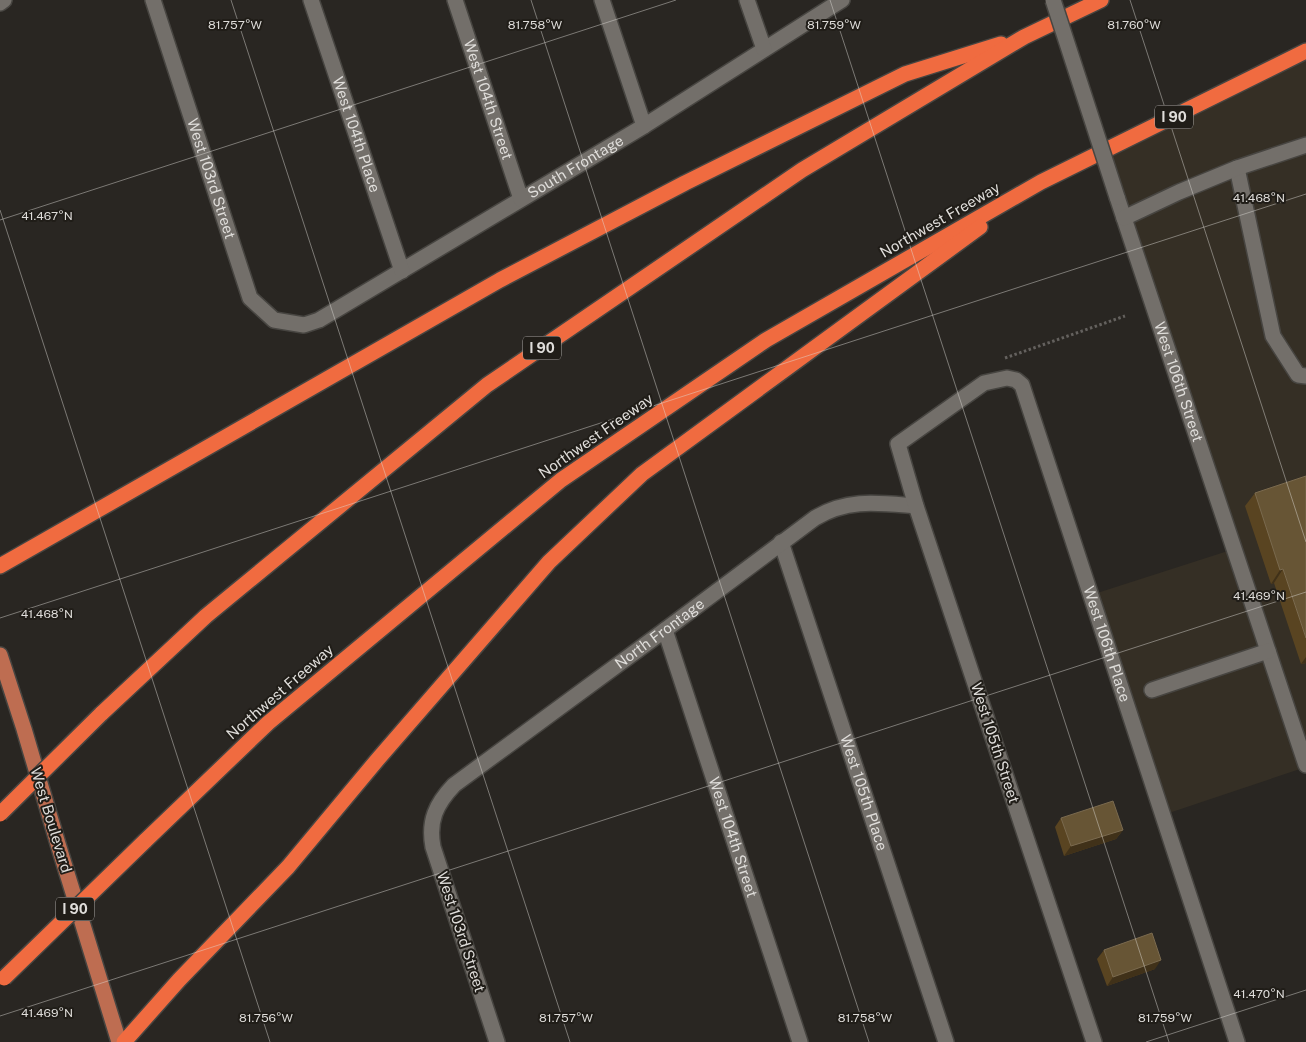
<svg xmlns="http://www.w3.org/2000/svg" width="1306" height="1042" font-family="'Public Sans',sans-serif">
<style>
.built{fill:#352f25}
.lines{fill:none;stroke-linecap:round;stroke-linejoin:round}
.minor-casing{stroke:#474541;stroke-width:18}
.major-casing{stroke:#474541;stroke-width:18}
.highway-casing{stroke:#474541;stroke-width:18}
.path{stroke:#64615e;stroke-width:3;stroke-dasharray:2.5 2.5;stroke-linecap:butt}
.minor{stroke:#736f6a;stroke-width:15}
.major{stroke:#be6d51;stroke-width:15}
.highway{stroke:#f06b40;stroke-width:15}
.minor-bridge-casing{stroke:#474541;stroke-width:18;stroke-linecap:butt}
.highway-bridge-casing{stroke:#474541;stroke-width:18;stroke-linecap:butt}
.minor-bridge{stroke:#736f6a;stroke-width:15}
.highway-bridge{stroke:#f06b40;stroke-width:15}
.wall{fill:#594421}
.shaded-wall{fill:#403119}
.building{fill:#675535;stroke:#7a6a4f}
.ticks{fill:none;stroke:#dfddda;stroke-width:1;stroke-opacity:0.45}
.labels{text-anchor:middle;stroke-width:4;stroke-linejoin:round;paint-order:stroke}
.shield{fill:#201d18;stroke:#a6a3a0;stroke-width:1}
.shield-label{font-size:14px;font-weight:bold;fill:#dfddda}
.street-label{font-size:15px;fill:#dfddda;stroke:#201d18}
.ticks-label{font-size:12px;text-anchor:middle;fill:#dfddda;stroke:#201d18;stroke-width:4;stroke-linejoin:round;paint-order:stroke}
</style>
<rect width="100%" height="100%" fill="#292622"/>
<polygon class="built" points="1306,56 1306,767 1163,815 1091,595 1234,549 1103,158"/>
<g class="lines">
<defs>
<g id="minor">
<path id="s1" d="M153,0L250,298L274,320L304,325L319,320L644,126L842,0"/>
<path id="s2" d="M311,0L402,271"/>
<path id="s3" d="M455,0L521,199"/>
<polyline points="602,0 644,126"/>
<polyline points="747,0 764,49"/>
<polyline points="0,3 4,0"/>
<polyline points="1237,168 1273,336 1298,375 1306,376"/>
<path id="s4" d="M1117,197L1306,765"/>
<polyline points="1124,218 1179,192 1237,168 1306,145"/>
<path id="s5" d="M781,542L946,1042"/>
<path id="s6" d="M665,630L800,1042"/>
<polyline points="1152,690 1268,651"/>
<path id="s7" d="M497,1042L433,847C428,821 436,804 454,785L665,630L815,518C848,498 879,503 916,506"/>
<path id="s8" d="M1094,1042L916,506L898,444L984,383L1007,378L1016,380L1022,385L1237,1042"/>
</g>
<polyline id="major" points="0,655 24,729 58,844 119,1042"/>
<g id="highway">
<polyline points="0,566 500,280 685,183 905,74 1001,44"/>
<polyline points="101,714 206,616 487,385 802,170 1024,37 1101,0"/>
<polyline points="145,841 268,723 561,480 766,340 1041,182 1306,51"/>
<polyline points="124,1042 179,980 288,867 378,759 549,562 642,474 980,227"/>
</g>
</defs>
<use href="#minor" class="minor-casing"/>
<use href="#major" class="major-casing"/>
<use href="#highway" class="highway-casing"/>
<polyline class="path" points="1005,358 1125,316"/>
<use href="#minor" class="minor"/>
<use href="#major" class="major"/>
<use href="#highway" class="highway"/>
<defs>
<polyline id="minor-bridge" points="1053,0 1117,197"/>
<g id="highway-bridge">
<polyline points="0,814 101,714"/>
<polyline points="4,978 145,841"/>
</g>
</defs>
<use href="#minor-bridge" class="minor-bridge-casing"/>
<use href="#highway-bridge" class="highway-bridge-casing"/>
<use href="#minor-bridge" class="minor-bridge"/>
<use href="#highway-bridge" class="highway-bridge"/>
</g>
<g class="wall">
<polygon points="1306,476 1306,663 1301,664 1274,583 1271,584 1245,506 1255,493"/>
<polygon points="1061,818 1123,830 1116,839 1064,856 1055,827"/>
<polygon points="1104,950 1155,969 1107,986 1097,959"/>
</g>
<g class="shaded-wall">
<polygon points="1283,569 1274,583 1271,584 1280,570"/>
<polygon points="1306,657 1306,663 1301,664"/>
<polygon points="1123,830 1116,839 1064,856 1071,846"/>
<polygon points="1161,960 1155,969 1107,986 1113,977"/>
</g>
<g class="building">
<polygon points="1306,476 1306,638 1283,569 1280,570 1255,493"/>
<polygon points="1113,801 1123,830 1071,846 1061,818"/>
<polygon points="1152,933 1161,960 1113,977 1104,950"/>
</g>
<path class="ticks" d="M231,0L570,1042M531,0L869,1042M830,0L1169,1042M1130,0L1306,542M0,210L270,1042M0,220L676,0M0,618L1306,194M0,1016L1306,592M1146,1042L1306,990"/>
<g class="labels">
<g class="shield">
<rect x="1155" y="105.5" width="38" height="23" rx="4"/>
<rect x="523" y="336.5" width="38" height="23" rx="4"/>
<rect x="56" y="897.5" width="38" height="23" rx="4"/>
</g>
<g class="shield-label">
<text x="1174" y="122">I 90</text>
<text x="542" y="353">I 90</text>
<text x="75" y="914">I 90</text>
</g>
<g class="street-label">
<text dy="5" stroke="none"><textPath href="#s3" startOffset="105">West 104th Street</textPath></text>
<text dy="5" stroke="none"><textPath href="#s2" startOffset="142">West 104th Place</textPath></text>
<text dy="5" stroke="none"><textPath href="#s1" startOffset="691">South Frontage</textPath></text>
<text dy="5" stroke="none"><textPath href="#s1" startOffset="188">West 103rd Street</textPath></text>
<text transform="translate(940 220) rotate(-30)" y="5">Northwest Freeway</text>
<text dy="5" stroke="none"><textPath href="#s4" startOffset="195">West 106th Street</textPath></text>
<text transform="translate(596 436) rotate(-35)" y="5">Northwest Freeway</text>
<text dy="5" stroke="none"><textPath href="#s7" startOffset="529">North Frontage</textPath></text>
<text dy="5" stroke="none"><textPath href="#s8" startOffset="1048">West 106th Place</textPath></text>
<text transform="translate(280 692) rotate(-41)" y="5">Northwest Freeway</text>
<text transform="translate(995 743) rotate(72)" y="5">West 105th Street</text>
<text dy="5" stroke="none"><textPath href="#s5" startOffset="264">West 105th Place</textPath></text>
<text transform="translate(51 820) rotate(73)" y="5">West Boulevard</text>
<text dy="5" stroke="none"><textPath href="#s6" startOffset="218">West 104th Street</textPath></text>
<text transform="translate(461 932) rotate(72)" y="5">West 103rd Street</text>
</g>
</g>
<g class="ticks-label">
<text x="235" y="29">81.757°W</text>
<text x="535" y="29">81.758°W</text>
<text x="834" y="29">81.759°W</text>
<text x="1134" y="29">81.760°W</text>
<text x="1259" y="202">41.468°N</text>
<text x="47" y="220">41.467°N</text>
<text x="1259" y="600">41.469°N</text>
<text x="47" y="618">41.468°N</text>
<text x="1259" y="998">41.470°N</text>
<text x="47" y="1017">41.469°N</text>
<text x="266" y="1022">81.756°W</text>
<text x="566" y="1022">81.757°W</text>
<text x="865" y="1022">81.758°W</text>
<text x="1165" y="1022">81.759°W</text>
</g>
</svg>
